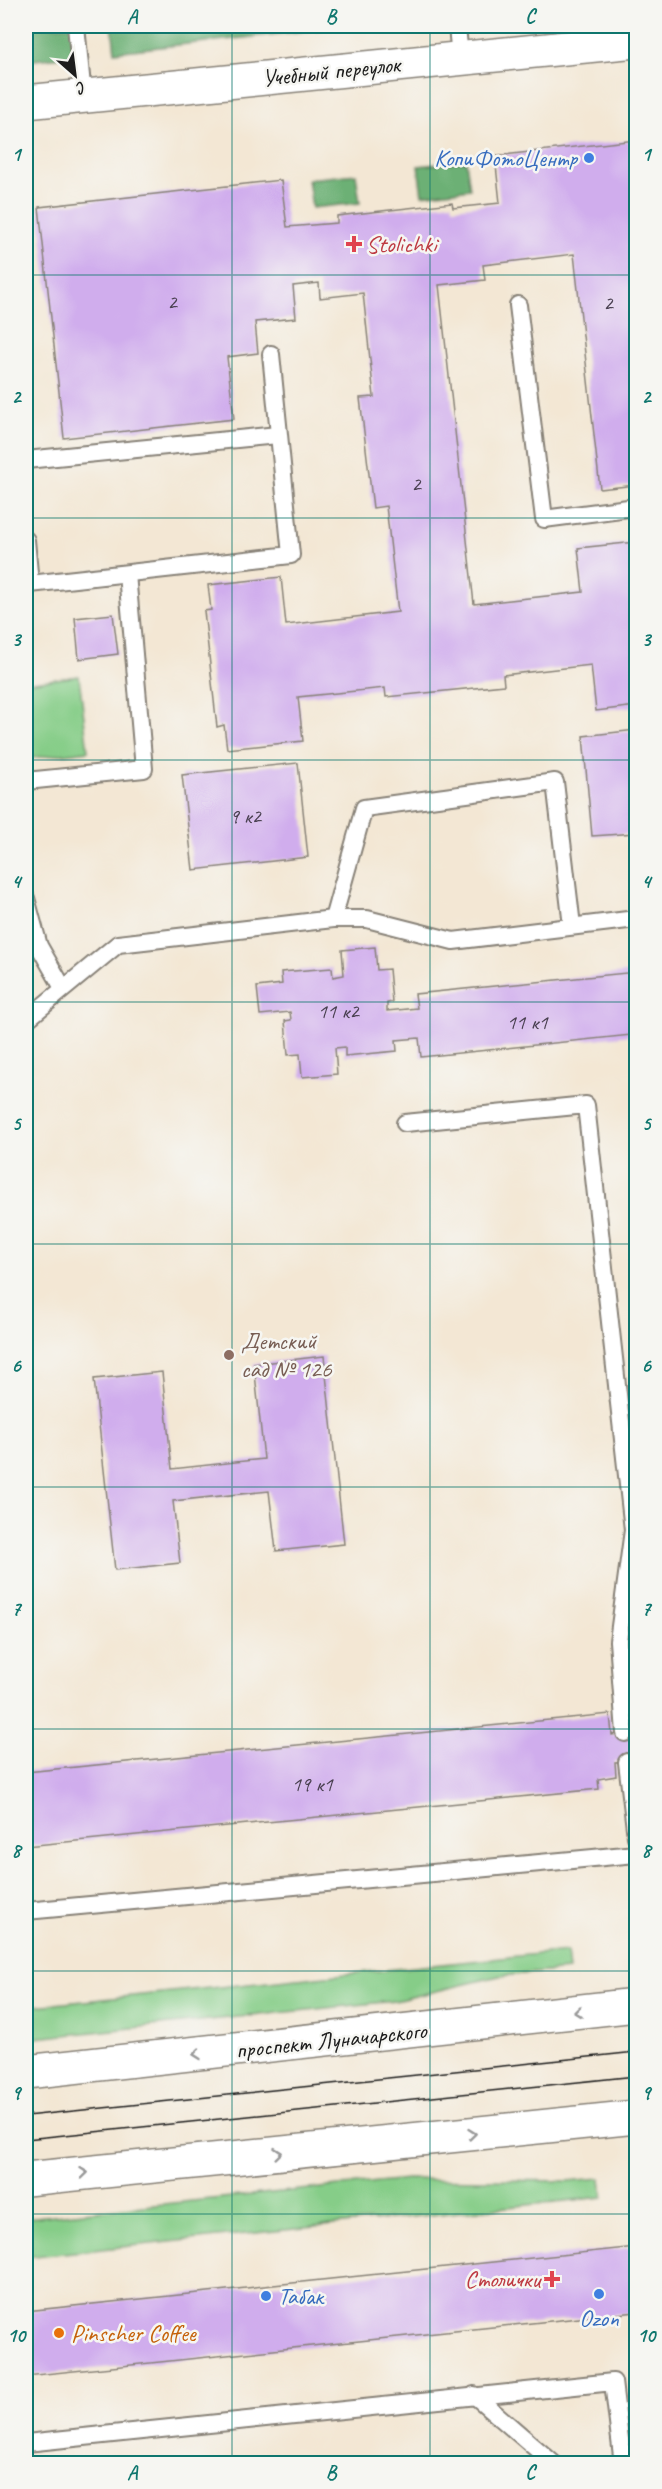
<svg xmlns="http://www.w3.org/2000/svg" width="662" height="2489" font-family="Caveat,sans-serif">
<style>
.green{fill:#86cd88;stroke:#517452;stroke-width:1.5}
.forest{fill:#6cb074;stroke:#446648;stroke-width:1.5}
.building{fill:#d0aded}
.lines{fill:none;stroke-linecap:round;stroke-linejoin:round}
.lane-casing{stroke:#888278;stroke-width:20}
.street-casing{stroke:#888278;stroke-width:36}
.secondary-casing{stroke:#888278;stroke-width:36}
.lane{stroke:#fff;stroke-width:16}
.street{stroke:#fff;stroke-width:33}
.secondary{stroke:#fff;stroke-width:33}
.tram{stroke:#1c1c1c;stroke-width:1.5}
.oneway{stroke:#999}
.grid{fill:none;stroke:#0f766e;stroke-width:1.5;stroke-opacity:0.55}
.shop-dot{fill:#3f7fe0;stroke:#f6f6f2;stroke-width:2}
.health-dot{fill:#e0444e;stroke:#f6f6f2;stroke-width:2}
.education-dot{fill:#8d6e63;stroke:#f6f6f2;stroke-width:2}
.food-dot{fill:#e8710a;stroke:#f6f6f2;stroke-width:2}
.labels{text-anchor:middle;stroke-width:5;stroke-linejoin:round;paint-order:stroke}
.number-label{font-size:21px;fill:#494050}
.street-label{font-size:24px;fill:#1c1c1c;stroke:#f6f6f2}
.shop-label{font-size:24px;fill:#366cbe;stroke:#f6f6f2;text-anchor:end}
.health-label{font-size:24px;fill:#be3a42;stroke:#f6f6f2;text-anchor:start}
.education-label{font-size:24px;fill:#785e54;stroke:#f6f6f2;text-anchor:start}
.food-label{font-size:24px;fill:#c56008;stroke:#f6f6f2;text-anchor:start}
.neatline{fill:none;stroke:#0f766e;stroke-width:2}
.grid-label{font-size:20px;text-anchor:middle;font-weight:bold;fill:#0f766e}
</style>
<rect width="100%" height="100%" fill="#f6f6f2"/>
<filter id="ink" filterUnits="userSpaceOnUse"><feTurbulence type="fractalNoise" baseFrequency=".0167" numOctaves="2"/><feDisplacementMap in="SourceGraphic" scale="12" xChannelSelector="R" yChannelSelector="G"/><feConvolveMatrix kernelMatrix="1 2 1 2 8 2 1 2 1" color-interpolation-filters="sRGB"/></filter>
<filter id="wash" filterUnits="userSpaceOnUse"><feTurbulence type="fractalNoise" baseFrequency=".008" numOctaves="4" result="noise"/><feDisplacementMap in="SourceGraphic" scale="24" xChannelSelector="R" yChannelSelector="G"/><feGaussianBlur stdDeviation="1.35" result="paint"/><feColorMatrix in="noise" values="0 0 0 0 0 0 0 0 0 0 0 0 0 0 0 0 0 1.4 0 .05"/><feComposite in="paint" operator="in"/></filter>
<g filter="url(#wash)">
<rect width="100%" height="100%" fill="#f3e7d4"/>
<g class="green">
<polygon points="79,676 88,751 32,758 26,704 26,683"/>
<polygon points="567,1951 569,1970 499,1976 395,2001 26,2039 26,2007"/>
<polygon points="601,2178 603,2197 26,2257 26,2218 407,2179 567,2181"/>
</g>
<g class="forest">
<polygon points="26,26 76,26 79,55 26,61"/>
<polygon points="112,26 352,26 115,52"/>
<polygon points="466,161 470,189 422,195 418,166"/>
<polygon points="356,174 360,203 312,208 308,179"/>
</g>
<g id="blocks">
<g class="building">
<polygon points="636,140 636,485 600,489 574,254 483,265 485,280 439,285 474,604 583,592 578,548 636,542 636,706 596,711 591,665 503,675 504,685 386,697 385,688 298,697 303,741 227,749 224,725 217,727 204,611 211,610 208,585 281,577 286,625 398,612 386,506 373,508 360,398 374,397 363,293 320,298 319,283 293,286 296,318 255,322 258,353 227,357 234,419 64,438 39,207 281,180 287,227 337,223 337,216 452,203 453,208 500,203 495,156"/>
<polygon points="113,614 118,654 79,659 75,618"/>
<polygon points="636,730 636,833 592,836 583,736"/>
<polygon points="298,763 308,857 193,870 182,775"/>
<polygon points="375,947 377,970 389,969 392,1002 387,1003 387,1011 417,1008 415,994 636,972 636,1077 631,1035 421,1057 419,1038 396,1040 397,1051 345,1056 345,1047 335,1048 337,1074 302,1077 300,1054 288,1055 285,1021 291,1020 290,1012 260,1015 257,987 282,984 281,972 332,968 333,977 344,975 342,950"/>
<polygon points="324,1356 344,1544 276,1551 269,1491 173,1501 180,1563 115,1570 94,1379 162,1372 172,1469 264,1459 254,1364"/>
<polygon points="610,1714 612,1735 636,1732 636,1761 615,1762 616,1776 598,1779 599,1789 26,1846 26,1772"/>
<polygon points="636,2247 636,2312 26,2376 26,2311"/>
</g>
</g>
</g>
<g filter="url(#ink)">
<use href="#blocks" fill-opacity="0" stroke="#888278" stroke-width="1.5"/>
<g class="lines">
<defs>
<g id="lane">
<polyline points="76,26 83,96"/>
<polyline points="457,26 460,58"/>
<polyline points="518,305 544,519 636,507"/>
<polyline points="26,460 278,435"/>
<polyline points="26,540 30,584 291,555 271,354"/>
<polyline points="26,781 144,769 127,574"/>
<polyline points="26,898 39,946 63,988"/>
<polyline points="333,919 364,808 555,782 572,926"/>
<polyline points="26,1020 118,944 333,919 367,919 453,941 636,919"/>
<polyline points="405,1123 586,1105 633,1530 618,1641 625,1733"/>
<polyline points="627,1762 636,1837"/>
<polyline points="26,1911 636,1854"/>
<polyline points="474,2395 554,2464"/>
<polyline points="26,2443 613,2382 623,2464"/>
</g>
<polyline id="street" points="26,102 636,41"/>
<g id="secondary">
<polyline points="26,2072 636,2005"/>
<polyline points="26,2179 636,2117"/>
</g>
</defs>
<use href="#lane" class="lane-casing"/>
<use href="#street" class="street-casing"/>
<use href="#secondary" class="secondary-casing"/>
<use href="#lane" class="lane"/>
<use href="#street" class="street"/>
<use href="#secondary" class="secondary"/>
<g class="tram">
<polyline points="26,2116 636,2052"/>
<polyline points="26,2139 636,2076"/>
</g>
</g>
<defs><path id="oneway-chevron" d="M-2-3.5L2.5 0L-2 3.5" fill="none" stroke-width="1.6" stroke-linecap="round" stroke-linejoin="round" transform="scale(1.5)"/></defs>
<g class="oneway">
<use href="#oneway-chevron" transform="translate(578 2012) rotate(173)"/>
<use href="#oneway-chevron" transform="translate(197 2054) rotate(174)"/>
<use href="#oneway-chevron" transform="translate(472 2134) rotate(-6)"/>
<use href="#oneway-chevron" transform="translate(278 2153) rotate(-6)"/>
<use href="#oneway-chevron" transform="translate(84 2173) rotate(-6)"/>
</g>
</g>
<path class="grid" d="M232,26V2464M430,26V2464M26,275H636M26,518H636M26,760H636M26,1002H636M26,1244H636M26,1487H636M26,1729H636M26,1971H636M26,2214H636"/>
<g class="shop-dot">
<circle cx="589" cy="158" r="6"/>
<circle cx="599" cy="2294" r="6"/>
<circle cx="266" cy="2296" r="6"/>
</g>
<g class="health-dot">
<path d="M351 235h6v6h6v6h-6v6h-6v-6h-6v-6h6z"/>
<path d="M549 2270h6v6h6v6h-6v6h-6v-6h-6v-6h6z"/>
</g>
<circle class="education-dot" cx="229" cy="1355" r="6"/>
<circle class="food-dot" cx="59" cy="2333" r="6"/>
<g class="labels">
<g class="number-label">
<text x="172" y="309">2</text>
<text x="608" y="310">2</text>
<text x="416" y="491">2</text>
<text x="245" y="823">9 к2</text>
<text x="338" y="1018">11 к2</text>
<text x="527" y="1029">11 к1</text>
<text x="312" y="1791">19 к1</text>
</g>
<g class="street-label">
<text transform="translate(331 71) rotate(-6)" y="8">Учебный переулок</text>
<text transform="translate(331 2040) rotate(-6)" y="8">проспект Луначарского</text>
</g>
<g class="shop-label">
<text x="577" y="166">КопиФотоЦентр</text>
<text x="278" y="2304" text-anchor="start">Табак</text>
<text x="599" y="2326" text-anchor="middle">Ozon</text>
</g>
<g class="health-label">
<text x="366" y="252">Stolichki</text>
<text x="540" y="2287" text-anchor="end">Столички</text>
</g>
<g class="education-label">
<text x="241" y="1349">Детский<tspan x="241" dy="28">сад № 126</tspan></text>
</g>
<g class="food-label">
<text x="71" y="2341">Pinscher Coffee</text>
</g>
</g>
<rect width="662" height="2489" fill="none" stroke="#f6f6f2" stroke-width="66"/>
<g transform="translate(75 75) rotate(152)" stroke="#f6f6f2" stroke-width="4.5" paint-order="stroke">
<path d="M0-4.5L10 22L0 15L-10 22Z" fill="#1c1c1c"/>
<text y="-9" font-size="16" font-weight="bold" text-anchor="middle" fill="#1c1c1c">С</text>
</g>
<rect x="33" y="33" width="596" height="2423" class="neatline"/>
<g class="grid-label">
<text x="132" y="23">A</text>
<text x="331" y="23">B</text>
<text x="530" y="23">C</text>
<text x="16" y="161">1</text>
<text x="646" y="161">1</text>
<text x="16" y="403">2</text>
<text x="646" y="403">2</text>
<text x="16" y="646">3</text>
<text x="646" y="646">3</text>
<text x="16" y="888">4</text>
<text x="646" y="888">4</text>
<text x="16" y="1130">5</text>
<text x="646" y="1130">5</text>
<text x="16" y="1372">6</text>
<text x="646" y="1372">6</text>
<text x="16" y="1615">7</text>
<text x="646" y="1615">7</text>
<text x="16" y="1857">8</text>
<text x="646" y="1857">8</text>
<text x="16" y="2099">9</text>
<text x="646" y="2099">9</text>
<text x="16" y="2342">10</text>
<text x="646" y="2342">10</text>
<text x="132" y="2479">A</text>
<text x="331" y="2479">B</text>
<text x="530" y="2479">C</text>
</g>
</svg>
